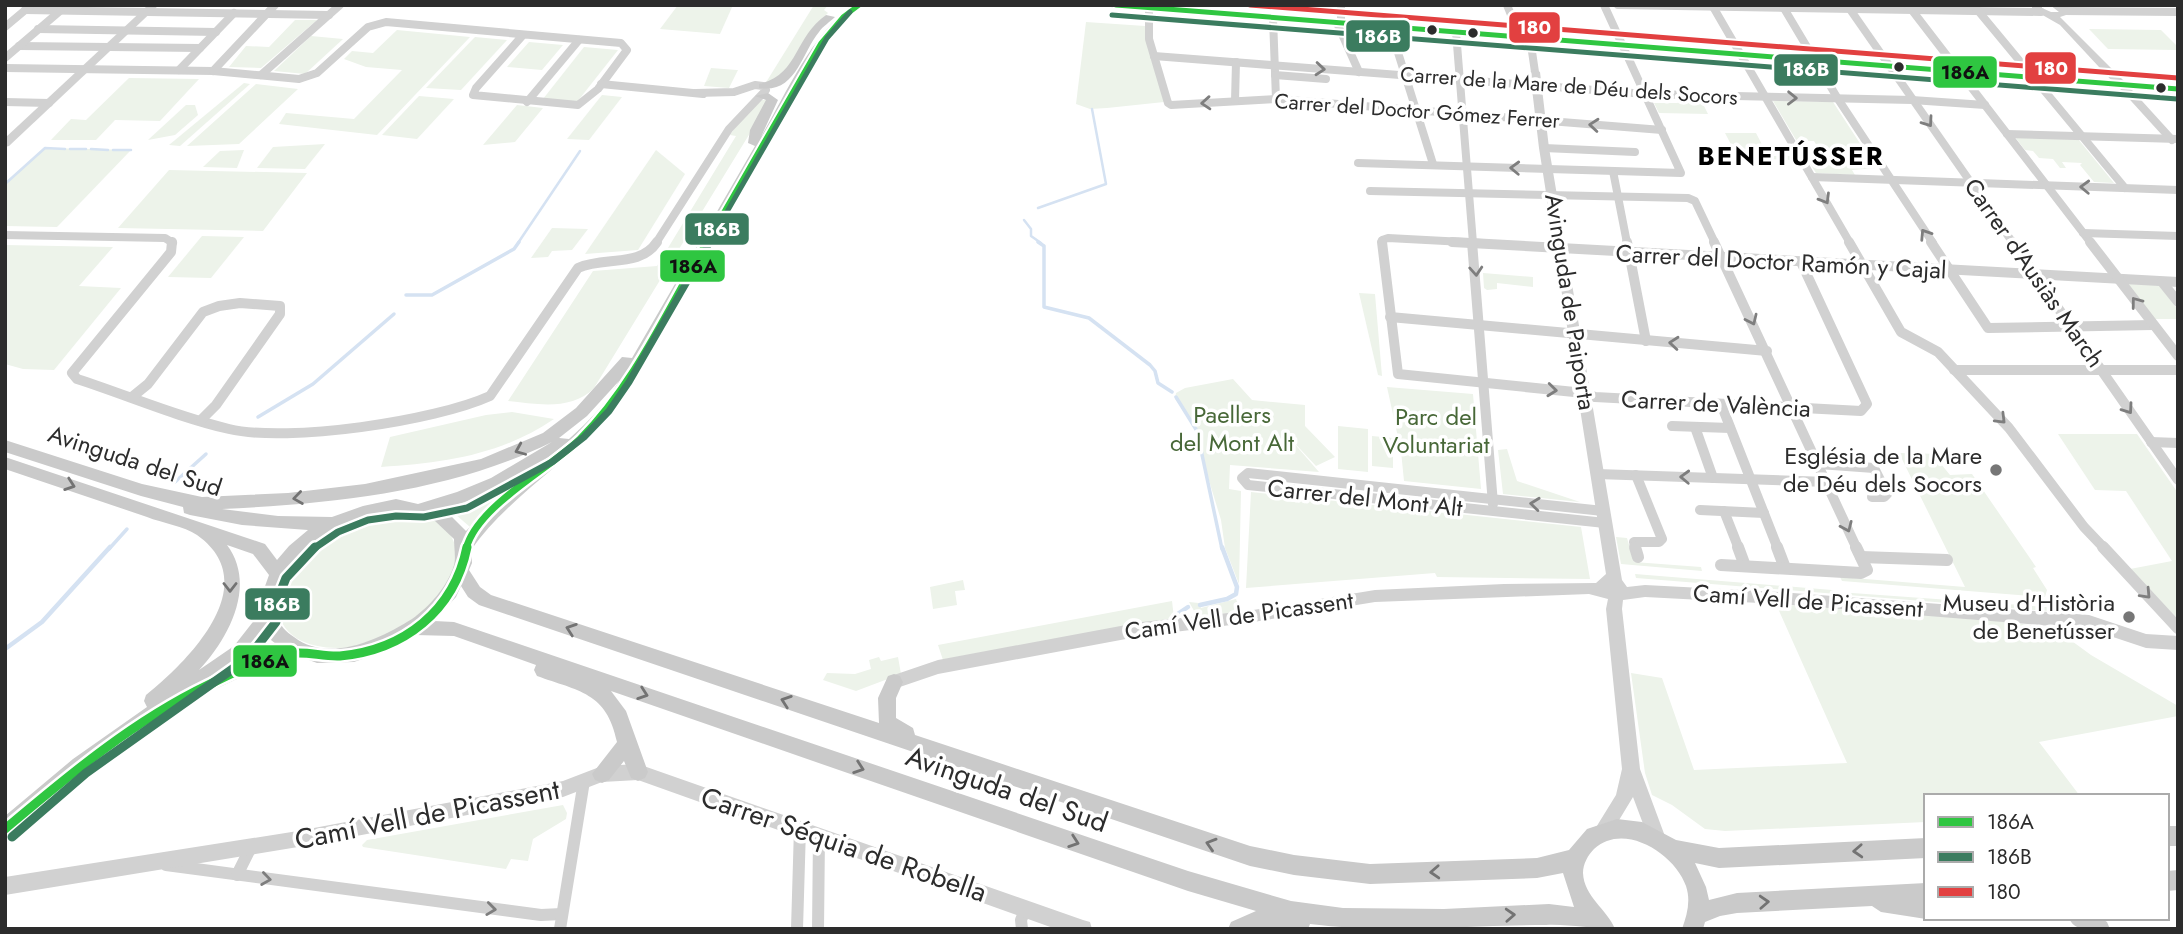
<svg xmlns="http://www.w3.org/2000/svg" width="2183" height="934" font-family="Jost,sans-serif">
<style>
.green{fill:#edf3ea}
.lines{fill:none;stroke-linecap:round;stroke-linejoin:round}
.stream-far2{stroke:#d5e2f2;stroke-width:2.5}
.stream-far1{stroke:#d5e2f2;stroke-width:3.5}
.stream{stroke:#d5e2f2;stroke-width:4.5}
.minor-far2{stroke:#d1d1d1;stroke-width:8}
.minor-far1{stroke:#d1d1d1;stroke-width:10}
.minor{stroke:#d1d1d1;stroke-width:12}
.tertiary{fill:#d1d1d1;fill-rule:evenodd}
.secondary{fill:#cacaca;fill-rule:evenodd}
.bus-1-far2-casing{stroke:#fff;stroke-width:9}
.bus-1-far1-casing{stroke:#fff;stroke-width:12}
.bus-1-casing{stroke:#fff;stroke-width:14}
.bus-2-far2-casing{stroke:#fff;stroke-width:9}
.bus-2-far1-casing{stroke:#fff;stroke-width:12}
.bus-2-casing{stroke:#fff;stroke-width:14}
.bus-3-casing{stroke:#fff;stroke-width:9}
.bus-1-far2{stroke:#2fc641;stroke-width:5}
.bus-1-far1{stroke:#2fc641;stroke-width:7}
.bus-1{stroke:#2fc641;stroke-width:9}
.bus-2-far2{stroke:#3b7c5f;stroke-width:5}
.bus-2-far1{stroke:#3b7c5f;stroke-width:7}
.bus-2{stroke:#3b7c5f;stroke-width:9}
.bus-3{stroke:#e24040;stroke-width:5}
.oneway{stroke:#7e7e7e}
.oneway2{stroke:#737373}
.bus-dot{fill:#2c2c2c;stroke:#fff;stroke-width:2.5}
.poi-dot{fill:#767676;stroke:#fff;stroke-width:2.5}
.labels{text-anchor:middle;stroke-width:7;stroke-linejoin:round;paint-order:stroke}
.far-street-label{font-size:21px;fill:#2c2c2c;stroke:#fff}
.street-label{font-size:24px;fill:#2c2c2c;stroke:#fff}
.park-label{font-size:24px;fill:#486838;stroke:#fff}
.poi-label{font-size:24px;fill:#2c2c2c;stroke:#fff;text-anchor:end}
.far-district-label{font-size:26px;font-weight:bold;letter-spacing:2px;fill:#000;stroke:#fff}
.near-street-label{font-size:28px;fill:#2c2c2c;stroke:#fff}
.line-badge{stroke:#fff;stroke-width:2.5}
.badge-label{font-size:19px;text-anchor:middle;font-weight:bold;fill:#fff}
.pale-badge-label{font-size:19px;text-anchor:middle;font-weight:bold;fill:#111}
</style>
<rect width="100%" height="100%" fill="#fff"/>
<g class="green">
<polygon points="678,5 733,5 720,34 660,29"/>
<polygon points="814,5 828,5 824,10 828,13 817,23 784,76 765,84"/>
<polygon points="295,20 317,20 261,68 229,67 246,46 269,47"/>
<polygon points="1086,22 1145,26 1164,102 1107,108 1090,109 1076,104"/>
<polygon points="2089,29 2161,30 2178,47 2178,50 2108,49"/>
<polygon points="397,30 470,37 377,135 279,124 286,113 354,119 402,70 366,67 344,59 352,51 373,53"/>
<polygon points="311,36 343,39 305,74 274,71"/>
<polygon points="475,37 507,40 461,90 426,88"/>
<polygon points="529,42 563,45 542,70 507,67"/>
<polygon points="584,47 618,50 577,102 543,99"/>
<polygon points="711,68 737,70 738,70 729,88 704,86"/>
<polygon points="129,78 199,79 160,121 115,120 96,140 51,140 71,119 86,120"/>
<polygon points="244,83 250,84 180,146 169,145"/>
<polygon points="256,84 298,89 239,144 187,146"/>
<polygon points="602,95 622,97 589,140 567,139"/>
<polygon points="419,96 454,99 417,139 382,135"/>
<polygon points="1676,98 1700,98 1708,114 1659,113 1654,103 1678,103"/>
<path d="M762,100H766V107L594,388C572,411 537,404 508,401L593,271L657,266L736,136L730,135L742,117Z"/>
<polygon points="1773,101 1833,102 1876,168 1852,170 1855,175 1816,173 1807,159 1816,159 1814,155 1829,156 1829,150 1817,146 1814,141 1804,141 1808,150 1802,150"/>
<polygon points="186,105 195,105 198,115 175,135 148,140"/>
<polygon points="517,105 543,108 515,142 483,145"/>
<polygon points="1725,133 1756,133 1768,156 1793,156 1795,160 1738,158"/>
<polygon points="2015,137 2078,139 2114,183 2094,182 2080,165 2082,163 2062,162 2066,168 2060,168 2053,159 2039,158 2033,151 2025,150"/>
<polygon points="325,144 305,169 257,168 273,147"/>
<polygon points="45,148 131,150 57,227 5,226 5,184"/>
<polygon points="244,150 237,168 203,167 220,151"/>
<polygon points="656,150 685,174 638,250 585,254"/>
<polygon points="169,170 307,173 263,231 118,228"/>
<polygon points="552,228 588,229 572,250 552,251 548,257 531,258"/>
<polygon points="202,236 244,237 211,278 168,277"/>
<polygon points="5,245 113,247 79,286 121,288 54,370 23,369 5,364"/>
<polygon points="1483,273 1533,277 1533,287 1497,283 1497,289 1487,290 1484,288"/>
<polygon points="2128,284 2159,285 2178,310 2178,319 2154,319"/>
<polygon points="1359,293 1375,294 1382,376 1378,375"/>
<polygon points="1233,379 1252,400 1305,405 1305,426 1335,457 1316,466 1286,434 1319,472 1230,465 1229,489 1241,491 1239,584 1225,548 1221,520 1204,464 1197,428 1175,399 1176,393 1185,388"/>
<polygon points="1387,387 1473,394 1481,489 1404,481 1401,451"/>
<path d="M512,412L554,419C501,455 444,463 381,467L390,437L486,415Z"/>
<polygon points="1338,426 1368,429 1368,472 1338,469"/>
<polygon points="2058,434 2137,434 2178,493 2178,619 2130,569 2172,561 2126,491 2095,490"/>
<polygon points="1372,436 1393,438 1393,468 1372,466"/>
<polygon points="561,447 470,527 448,508 449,507"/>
<polygon points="1507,449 1517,481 1580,502 1503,494 1498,450"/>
<polygon points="1899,453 1941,454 1947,463 1941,464 1950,475 1972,474 2036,567 2033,568 2047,590 2045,597 1842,581 1840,577 1965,587"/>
<polygon points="1251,492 1581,527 1590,579 1437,577 1435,573 1246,588"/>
<path d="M395,511C404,512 414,511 422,514C453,522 468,558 448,585C438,599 420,616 406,627C395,635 355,648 341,648C268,649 261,593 308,548C332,525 364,517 395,511Z"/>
<polygon points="1616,537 1627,538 1634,562 1701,567 1702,571 1621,564"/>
<polygon points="1635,574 1832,590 1837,594 1636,578"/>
<polygon points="963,580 965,590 955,591 957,605 933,609 930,587"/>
<polygon points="1852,593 2047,607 2048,611 1848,595 1847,593"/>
<polygon points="1236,599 1241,612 1197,616 1189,602 1199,603 1201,608"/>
<polygon points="1172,601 1174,618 943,660 938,645"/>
<polygon points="1776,604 1975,618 2054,628 2091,655 2178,706 2178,716 2039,742 2080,796 1926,796 1926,822 1725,831 1705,829 1672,805 1652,795 1645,773 1631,673 1662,678 1694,770 1847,763"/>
<polygon points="879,657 881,661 898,657 901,674 856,691 823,680 827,673 855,674 871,669 869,660"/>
<polygon points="563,805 567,813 566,819 533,839 528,861 511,859 506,869 363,847 362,845 367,840"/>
</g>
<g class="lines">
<g class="stream-far2">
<polyline points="70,149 86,149"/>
<polyline points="91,149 108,150"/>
<polyline points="113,150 131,150"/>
<polyline points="5,184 45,148 65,149"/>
<polyline points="1038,208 1106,184 1092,109"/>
<polyline points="1024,220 1031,229 1031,236 1041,243"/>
<polyline points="518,243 580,151"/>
</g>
<g class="stream-far1">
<polyline points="1038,242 1044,246 1044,307 1089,318 1150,365 1155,371 1158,383 1172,392"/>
<polyline points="406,295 432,295 514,249 519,242"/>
<polyline points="1176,397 1197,431 1222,549"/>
<polyline points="258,417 313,384 394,314"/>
<polyline points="175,482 206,454"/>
<polyline points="109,549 127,529"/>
</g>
<g class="stream">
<polyline points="1200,605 1227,599 1236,594 1237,587 1222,547"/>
<polyline points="1179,613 1188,607"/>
<polyline points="5,649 42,622 110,547"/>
</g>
<g class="minor-far2">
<polyline points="1341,5 1341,23"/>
<polyline points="1507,5 1520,37"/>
<polyline points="1618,5 2041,12"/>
<polyline points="1712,5 1850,243"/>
<polyline points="1782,5 1838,99 1933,243"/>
<polyline points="1847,5 2013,243"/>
<polyline points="1908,5 2091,243"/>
<polyline points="1975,7 2125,188"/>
<polyline points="1149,8 1149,39 1168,103 1171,105 1276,99 1662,130"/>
<polyline points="25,10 329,15"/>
<polyline points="2064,11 2178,12"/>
<polyline points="1273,18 1276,99"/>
<polyline points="1337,23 1359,72"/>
<polyline points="5,27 30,6"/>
<polyline points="1390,27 1433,164"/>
<polyline points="38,29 216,32"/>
<polyline points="1456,32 1473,243"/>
<polyline points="1530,38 1535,72"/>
<polyline points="19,46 200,48"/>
<polyline points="1154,56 1646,94 1912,100 1985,105"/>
<polyline points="5,58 60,11"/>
<polyline points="5,68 213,71 299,79 317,73 368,27 386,22 621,43 627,50 598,89 578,105 473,95 476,88 523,35"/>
<polyline points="179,70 234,13"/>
<polyline points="213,71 275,5"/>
<polyline points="261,75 340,5"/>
<polyline points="1275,75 1326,79"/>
<polyline points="601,84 703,94"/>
<polyline points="2122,85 2172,140"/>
<polyline points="1235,101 1236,62"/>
<polyline points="5,102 49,103"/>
<polyline points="527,102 579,40"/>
<polyline points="2007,134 2178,139"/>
<polyline points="1544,148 1635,152"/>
<polyline points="1358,163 1681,173 1604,5"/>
<polyline points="1613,171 1627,243"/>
<polyline points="1812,177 2178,190"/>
<polyline points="1370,191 1688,198 1695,201 1715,243"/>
<polyline points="2083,233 2178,236"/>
<polyline points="5,235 165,238 173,243"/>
<polyline points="656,243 729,129 766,90 763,86 755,85 734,92 696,93"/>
<polyline points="1382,243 1382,240 1388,238 1483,243"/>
</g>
<g class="minor-far1">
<path d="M172,242L171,252L72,373L77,379C127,395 177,417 229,429C288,443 435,421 490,396L578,268C604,256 640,268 657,242"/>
<polyline points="1382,242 1398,374 1584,393 1595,397 1861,411 1867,404 1801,262"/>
<polyline points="1452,242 2178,282"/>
<polyline points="1472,242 1493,504"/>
<polyline points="1627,242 1646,341"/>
<polyline points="1714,242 1857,549"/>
<polyline points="1849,242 1901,332 1938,352 2009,428 2084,527 2105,549"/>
<polyline points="1931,242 1988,328 2153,325"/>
<polyline points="2012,242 2178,480"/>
<polyline points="2090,242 2178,356"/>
<polyline points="2162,282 2178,302"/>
<polyline points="1390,317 1767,351"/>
<polyline points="1954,370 2178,370"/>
<polyline points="132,397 148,384 203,312 219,306 240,303 280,306 280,314 216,405 201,420"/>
<polyline points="1721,404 1778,549"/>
<polyline points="1672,426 1730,428"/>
<polyline points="1695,427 1713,478"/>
<polyline points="2151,442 2178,443"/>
<polyline points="1819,464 1874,468 1887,494 1884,497 1872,497"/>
<polyline points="1597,474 1827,482"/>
<polyline points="1700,510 1764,513"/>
<polyline points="1603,511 1248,473 1242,478 1248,485 1605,523"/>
<polyline points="1724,511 1739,549"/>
<polyline points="1636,549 1634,542 1659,542 1662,539 1636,475"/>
</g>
<g class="minor">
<polyline points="1635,547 1638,557"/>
<polyline points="1738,547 1745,566"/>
<polyline points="1777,547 1785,568"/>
<polyline points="2103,547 2178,628"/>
<polyline points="1861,557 1947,560"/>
<polyline points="1721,565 1861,573 1867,570 1856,547"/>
<polyline points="166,865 541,915 562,914"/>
<polyline points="237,875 251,847"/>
<polyline points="560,929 584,781"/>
<polyline points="797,929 800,828"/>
<polyline points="818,929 819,835"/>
<polyline points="1022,929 1021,920 1026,908"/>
</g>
<g class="tertiary">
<polygon points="148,5 159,5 9,146 5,147 5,138"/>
<polygon points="1108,5 1152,5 2112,81 2060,25 2032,9 2032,5 2042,5 2042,8 2051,12 2059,12 2050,5 2062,5 2067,9 2069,14 2060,17 2125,82 2178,86 2178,92 1113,8"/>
<polygon points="1535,69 1540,72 1549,148 1622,580 1627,587 1645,585 1779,592 2089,615 2146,634 2178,636 2178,650 2146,648 2089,629 1779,604 1645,597 1623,600 1622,609 1640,769 1666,839 1663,845 1657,847 1651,845 1633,797 1610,835 1604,837 1598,835 1595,829 1616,795 1622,769 1606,609 1608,599 1589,594 1375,602 1247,623 1142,636 938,674 894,689 888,687 886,682 888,677 938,660 1142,622 1247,611 1375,590 1504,584 1596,583 1606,574 1539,148 1530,72"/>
<polygon points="638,764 1083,920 1090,922 1092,929 1056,929 638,780 602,782 563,797 298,847 5,895 5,877 298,831 563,781 602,766"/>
</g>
<g class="secondary">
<path d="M852,5H864L847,19L826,44L621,403C577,458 511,493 471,550L472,563L469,570L480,587L491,595L879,723L878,698L888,676L894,674L900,676L903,682L896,698V718L913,728L915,735L1250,846L1294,855L1370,864L1537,858L1569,850L1587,829L1617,819L1642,822L1676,840L1719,848L1926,838V858L1719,868L1695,863L1706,887L1709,900L1737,893L1926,883V918H1929L1926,919L1881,912L1872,906L1737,913L1720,916L1705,922L1703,929H1682C1687,915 1691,901 1686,886C1675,854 1624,821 1594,849C1588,855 1583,864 1583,873C1584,897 1607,909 1615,929C1592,929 1569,924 1546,925C1467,925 1388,934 1310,924L1308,929H1228L1231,922L1256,911L1188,891L611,691L626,711L648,772L645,778L638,781L631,778L624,761L609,780L602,783L595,780L592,774L617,742C607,692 578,691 537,676L534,670L536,665L454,636L415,635L397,647L354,662L317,663L301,657L254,671L209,692L202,688L87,771L12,836L5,838V816L73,759L147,707L144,701L146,695C188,661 266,584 197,535C184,526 162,523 147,517C100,501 52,485 5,469V457L265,544L277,560L289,546L308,530L242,525L190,515L184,513L183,507L141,496L5,452V440L142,484L202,497L288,493L365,484L481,459L543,433L576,408L622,357L632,358L755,146L748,143L750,130L766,100L755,96L768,93L778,100L761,137C787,92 810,37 852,5ZM619,381C606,404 588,422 569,439L559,438L587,416ZM552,442L491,478L457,492L418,504L396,499L363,506L332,517L278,516L222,509C333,504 451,492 552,442ZM534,469L496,500L466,531L446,511L441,510L485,495ZM396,511L435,521L454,539C454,547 456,558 454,565C448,586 429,607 412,619C380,639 329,664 294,637C286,632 280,626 278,617C264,555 349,520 396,511ZM227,545L253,554L269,575L259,603L260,613L234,646L199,670C229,638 257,585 227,545ZM461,586L468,597L479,605L1250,866L1294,875L1370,884L1537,878L1563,873L1574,907L1549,904L1444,909L1343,908L1291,901L1188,871L454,622L434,621L456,597ZM266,631L271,640L281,648L239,662L246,656Z"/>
<path d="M826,15L835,17C830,22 823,26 819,32C801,54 796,94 759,88V84C799,75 794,37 826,15Z"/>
<rect x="2167" y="826" width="11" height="20"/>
<polygon points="2178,870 2178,890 2167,891 2167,871"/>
<path d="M2069,918H2101L2107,922L2110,929C2096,929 2075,934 2069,918Z"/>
</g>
<defs>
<g id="bus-1-far2">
<polyline points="1116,5 2178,89"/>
<polyline points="706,243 821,43 843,17 859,5"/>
</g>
<path id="bus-1-far1" d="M466,549C477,506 548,470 580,439C635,384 668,308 707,242"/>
<path id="bus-1" d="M5,829C68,776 133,721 208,685C233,673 260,659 287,654C304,650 322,657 340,656C404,650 454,611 467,547"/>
<g id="bus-2-far2">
<polyline points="1112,15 2177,99"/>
<polyline points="709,243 827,38 850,12"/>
</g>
<polyline id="bus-2-far1" points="313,549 338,532 368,520 396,516 424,517 467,508 552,462 584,437 609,411 629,382 710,242"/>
<polyline id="bus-2" points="12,837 86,773 248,658 276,622 278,598 286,578 315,547"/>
<polyline id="bus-3" points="1250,5 2178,78"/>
</defs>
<use href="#bus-1-far2" class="bus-1-far2-casing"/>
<use href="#bus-1-far1" class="bus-1-far1-casing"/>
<use href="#bus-1" class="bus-1-casing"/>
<use href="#bus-2-far2" class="bus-2-far2-casing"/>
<use href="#bus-2-far1" class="bus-2-far1-casing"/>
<use href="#bus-2" class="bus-2-casing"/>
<use href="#bus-3" class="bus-3-casing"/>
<use href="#bus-1-far2" class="bus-1-far2"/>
<use href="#bus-1-far1" class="bus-1-far1"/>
<use href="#bus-1" class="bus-1"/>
<use href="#bus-2-far2" class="bus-2-far2"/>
<use href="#bus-2-far1" class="bus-2-far1"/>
<use href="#bus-2" class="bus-2"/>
<use href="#bus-3" class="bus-3"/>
</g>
<defs><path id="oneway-chevron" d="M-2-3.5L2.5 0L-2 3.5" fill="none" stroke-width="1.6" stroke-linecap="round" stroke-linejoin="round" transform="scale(1.75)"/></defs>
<g class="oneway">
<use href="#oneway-chevron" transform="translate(1320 69) rotate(5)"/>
<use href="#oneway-chevron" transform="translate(1792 98) rotate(1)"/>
<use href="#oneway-chevron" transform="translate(1206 103) rotate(176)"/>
<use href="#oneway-chevron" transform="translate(1928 122) rotate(55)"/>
<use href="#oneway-chevron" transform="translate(1594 125) rotate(-175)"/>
<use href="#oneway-chevron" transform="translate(1515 168) rotate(-178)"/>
<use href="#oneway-chevron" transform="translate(2085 187) rotate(-178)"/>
<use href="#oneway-chevron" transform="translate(1825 199) rotate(59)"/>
<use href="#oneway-chevron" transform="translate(1925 234) rotate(-123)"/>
<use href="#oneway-chevron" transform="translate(1476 271) rotate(86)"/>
<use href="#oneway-chevron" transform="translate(2136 302) rotate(-127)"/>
<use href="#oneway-chevron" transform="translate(1752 320) rotate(65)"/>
<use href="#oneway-chevron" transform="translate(1674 343) rotate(-175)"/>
<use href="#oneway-chevron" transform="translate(1552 390) rotate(6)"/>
<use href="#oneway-chevron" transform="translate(2128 409) rotate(55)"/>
<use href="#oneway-chevron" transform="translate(2001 419) rotate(45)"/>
<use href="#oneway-chevron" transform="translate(1685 477) rotate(-178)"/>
<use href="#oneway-chevron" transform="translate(1535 504) rotate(-174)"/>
<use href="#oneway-chevron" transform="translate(1847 527) rotate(66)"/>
<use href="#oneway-chevron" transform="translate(2146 594) rotate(47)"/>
<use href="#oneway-chevron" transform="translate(266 879) rotate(8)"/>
<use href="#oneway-chevron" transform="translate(491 909) rotate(7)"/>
</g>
<g class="oneway2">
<use href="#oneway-chevron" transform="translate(520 450) rotate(157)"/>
<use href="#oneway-chevron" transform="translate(70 485) rotate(19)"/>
<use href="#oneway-chevron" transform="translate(298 498) rotate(172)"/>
<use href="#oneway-chevron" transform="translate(230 587) rotate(90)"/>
<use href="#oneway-chevron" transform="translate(571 629) rotate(-161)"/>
<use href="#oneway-chevron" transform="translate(643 694) rotate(19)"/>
<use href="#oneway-chevron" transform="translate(786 701) rotate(-161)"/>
<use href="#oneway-chevron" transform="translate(859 768) rotate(19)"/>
<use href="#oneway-chevron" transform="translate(1074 842) rotate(19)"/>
<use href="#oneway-chevron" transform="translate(1211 844) rotate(-163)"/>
<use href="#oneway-chevron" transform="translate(1858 851) rotate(177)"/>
<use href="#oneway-chevron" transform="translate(1435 872) rotate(177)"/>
<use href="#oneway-chevron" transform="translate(1764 902) rotate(-3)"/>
<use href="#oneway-chevron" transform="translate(1510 915) rotate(-3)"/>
</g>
<g class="bus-dot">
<circle cx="1432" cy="30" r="6"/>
<circle cx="1473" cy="33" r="6"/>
<circle cx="1899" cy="67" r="6"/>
<circle cx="2161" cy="88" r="6"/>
</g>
<g class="poi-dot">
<circle cx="1996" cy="470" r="7"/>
<circle cx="2129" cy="617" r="7"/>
</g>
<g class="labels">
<g class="far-street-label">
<text transform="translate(1569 86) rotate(4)" y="7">Carrer de la Mare de Déu dels Socors</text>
<text transform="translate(1417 111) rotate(4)" y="7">Carrer del Doctor Gómez Ferrer</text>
</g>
<g class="street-label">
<text transform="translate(1781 262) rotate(3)" y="8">Carrer del Doctor Ramón y Cajal</text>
<text transform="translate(2034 273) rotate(55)" y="8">Carrer d'Ausiàs March</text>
<text transform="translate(1570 302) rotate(81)" y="8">Avinguda de Paiporta</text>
<text transform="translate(1716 404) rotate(3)" y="8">Carrer de València</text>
<text transform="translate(135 461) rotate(18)" y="8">Avinguda del Sud</text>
<text transform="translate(1365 498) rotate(6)" y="8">Carrer del Mont Alt</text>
<text transform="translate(1808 601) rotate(4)" y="8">Camí Vell de Picassent</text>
<text transform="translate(1239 616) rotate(-8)" y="8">Camí Vell de Picassent</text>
</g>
<g class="park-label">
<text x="1232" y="423">Paellers<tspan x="1232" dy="28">del Mont Alt</tspan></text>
<text x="1436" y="425">Parc del<tspan x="1436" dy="28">Voluntariat</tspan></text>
</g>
<g class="poi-label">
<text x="1982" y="464">Església de la Mare<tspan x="1982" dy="28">de Déu dels Socors</tspan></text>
<text x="2115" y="611">Museu d'Història<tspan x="2115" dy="28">de Benetússer</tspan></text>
</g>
<g class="far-district-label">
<text x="1791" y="165">BENETÚSSER</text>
</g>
<g class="near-street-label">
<text transform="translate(1007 789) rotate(19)" y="10">Avinguda del Sud</text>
<text transform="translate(427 814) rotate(-11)" y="10">Camí Vell de Picassent</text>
<text transform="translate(844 844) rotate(19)" y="10">Carrer Séquia de Robella</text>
</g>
</g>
<g class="line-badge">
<rect x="1508" y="11" width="53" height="33" rx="7" fill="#e24040"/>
<rect x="1345" y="19" width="66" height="34" rx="7" fill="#3b7c5f"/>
<rect x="2024" y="51" width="53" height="34" rx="7" fill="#e24040"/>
<rect x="1773" y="53" width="66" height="34" rx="7" fill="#3b7c5f"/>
<rect x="1932" y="55" width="66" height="34" rx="7" fill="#2fc641"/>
<rect x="684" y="212" width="66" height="34" rx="7" fill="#3b7c5f"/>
<rect x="659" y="249" width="67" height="34" rx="7" fill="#2fc641"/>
<rect x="244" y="587" width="67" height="34" rx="7" fill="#3b7c5f"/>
<rect x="232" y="644" width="66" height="34" rx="7" fill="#2fc641"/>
</g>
<g class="badge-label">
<text x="1534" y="34">180</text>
<text x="1378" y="43">186B</text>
<text x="2051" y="75">180</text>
<text x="1806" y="76">186B</text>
<text x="717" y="236">186B</text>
<text x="277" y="611">186B</text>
</g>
<g class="pale-badge-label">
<text x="1965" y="79">186A</text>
<text x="693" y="273">186A</text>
<text x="265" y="668">186A</text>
</g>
<rect width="2183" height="934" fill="none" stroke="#2c2c2c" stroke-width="14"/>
<rect x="1924" y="794" width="245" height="126" fill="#ffffff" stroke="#ababab" stroke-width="2"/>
<rect x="1938" y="817" width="35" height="10" fill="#2fc641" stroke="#ababab" stroke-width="2"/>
<text x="1987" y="829" font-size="21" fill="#2c2c2c">186A</text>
<rect x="1938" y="852" width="35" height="10" fill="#3b7c5f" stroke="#ababab" stroke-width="2"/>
<text x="1987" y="864" font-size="21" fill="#2c2c2c">186B</text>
<rect x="1938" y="887" width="35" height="10" fill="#e24040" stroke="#ababab" stroke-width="2"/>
<text x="1987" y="899" font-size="21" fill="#2c2c2c">180</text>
</svg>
